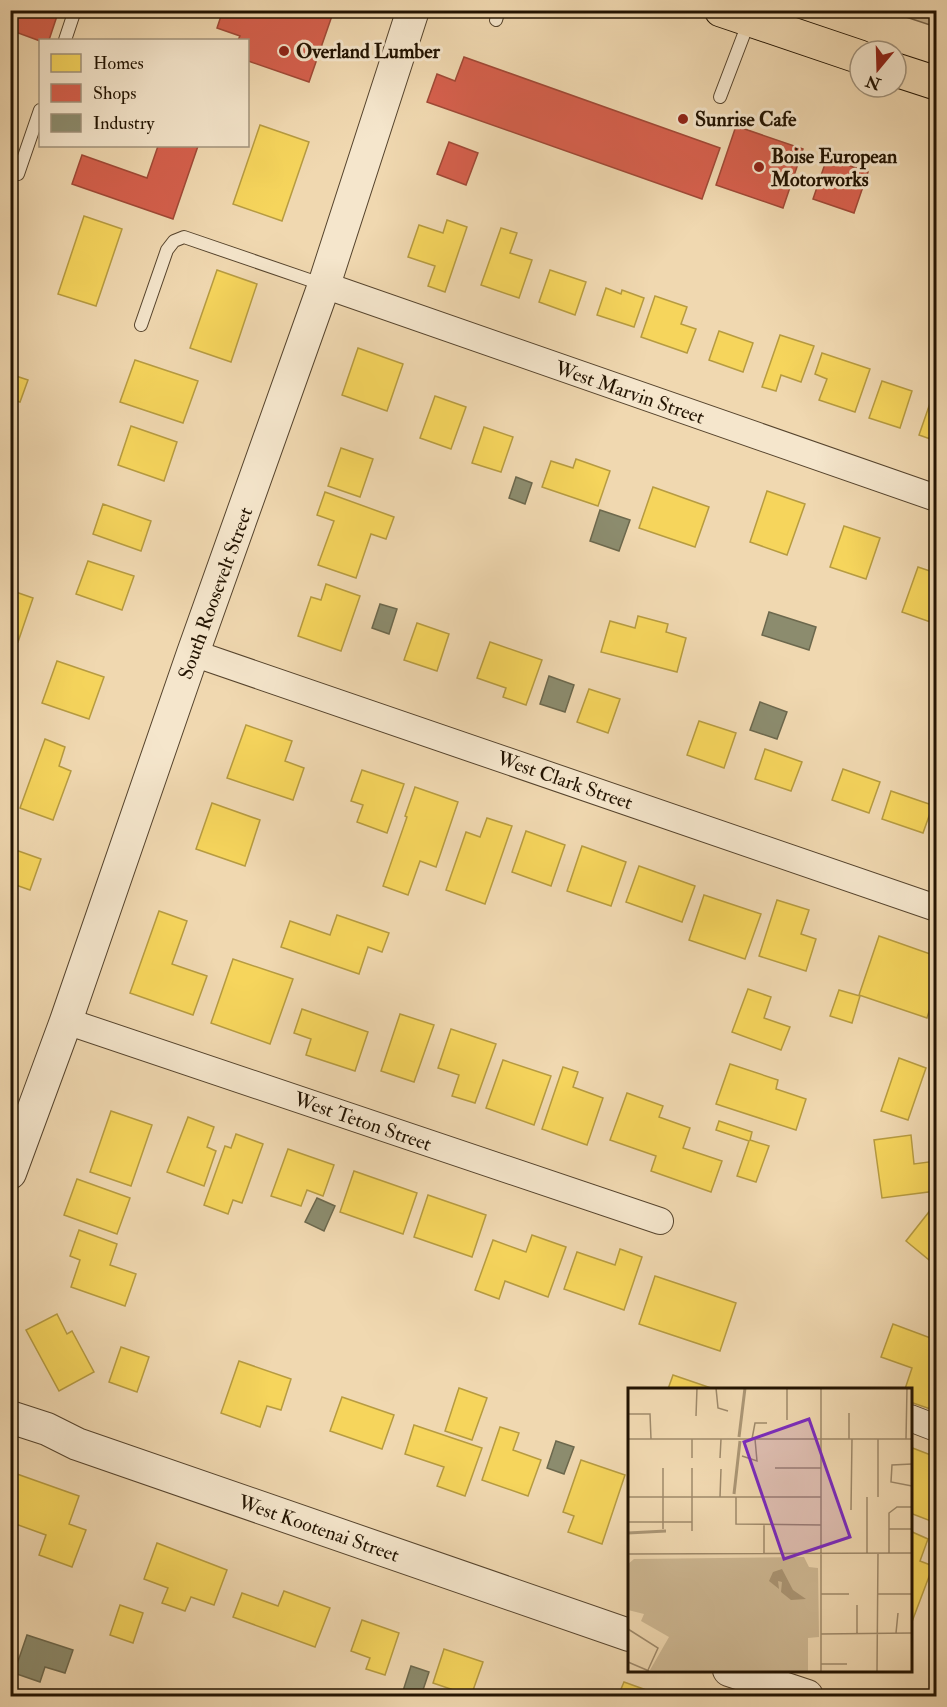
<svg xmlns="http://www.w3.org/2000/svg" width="947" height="1707" font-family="'IM FELL Double Pica',serif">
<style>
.green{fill:#cdb792;stroke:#78654a;stroke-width:1.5}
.homes{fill:#f6d55c;stroke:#b69b41;stroke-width:1.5}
.shops{fill:#d6604d;stroke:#a04936;stroke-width:1.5}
.industry{fill:#8c8c6e;stroke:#6c684d;stroke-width:1.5}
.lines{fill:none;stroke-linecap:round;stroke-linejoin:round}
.service-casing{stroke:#56442d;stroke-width:14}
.minor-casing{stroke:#56442d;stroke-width:28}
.tertiary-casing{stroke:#56442d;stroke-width:34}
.primary-casing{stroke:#221301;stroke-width:35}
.service{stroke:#f5e6cc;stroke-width:12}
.minor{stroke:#f5e6cc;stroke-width:26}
.tertiary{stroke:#f5e6cc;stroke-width:32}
.primary{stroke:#f0d8b0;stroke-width:33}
.poi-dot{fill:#8f2418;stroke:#f5e6cc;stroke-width:2}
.labels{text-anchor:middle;stroke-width:6;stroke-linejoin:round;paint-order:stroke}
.poi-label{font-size:20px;font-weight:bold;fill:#221301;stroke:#f5e6cc;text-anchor:start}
.street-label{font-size:20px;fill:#221301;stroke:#f5e6cc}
.inset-river{fill:none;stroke:#aa9574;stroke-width:3}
.inset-road{fill:none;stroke:#9e896a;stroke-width:1.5}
.view{fill:#7b2cbf;fill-opacity:0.15;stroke:#7b2cbf;stroke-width:3}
.inset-edge{fill:none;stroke:#221301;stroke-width:3}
</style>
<rect width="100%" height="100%" fill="#f0d8b0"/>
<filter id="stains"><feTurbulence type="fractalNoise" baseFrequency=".00333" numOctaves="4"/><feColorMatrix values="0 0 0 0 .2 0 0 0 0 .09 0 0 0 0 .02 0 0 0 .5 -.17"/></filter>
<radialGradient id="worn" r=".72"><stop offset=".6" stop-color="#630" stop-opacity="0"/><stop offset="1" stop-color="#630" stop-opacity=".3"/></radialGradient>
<polygon class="green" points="888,11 936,11 936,27"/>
<g class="homes">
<polygon points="260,125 309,142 282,221 233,204"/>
<polygon points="84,216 122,229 96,306 58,294"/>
<polygon points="447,220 467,227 445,292 428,286 435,266 408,257 419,225 443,233"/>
<polygon points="501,228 517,233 510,253 532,260 519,298 481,285"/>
<polygon points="217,270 257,284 231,362 190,348"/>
<polygon points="550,270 586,282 575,315 539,302"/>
<polygon points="606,288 621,294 622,290 644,298 634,327 597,315"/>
<polygon points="655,296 687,307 681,324 696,329 687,353 641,337"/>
<polygon points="719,331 753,343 743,372 709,360"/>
<polygon points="780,335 814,346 801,382 781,375 776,391 762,387"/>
<polygon points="358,348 403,364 387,411 342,395"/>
<polygon points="822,353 870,369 855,412 819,400 827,379 815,374"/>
<polygon points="135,360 198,381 183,423 120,402"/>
<polygon points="10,374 28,380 20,402 10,399"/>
<polygon points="882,381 912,391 900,428 869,418"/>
<polygon points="936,386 936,441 919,435"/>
<polygon points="435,396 466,407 451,449 420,438"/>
<polygon points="131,426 177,442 164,481 118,465"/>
<polygon points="484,427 513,437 501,472 472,463"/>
<polygon points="341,448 373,459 360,497 328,486"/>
<polygon points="576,459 610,471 598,506 542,487 551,461 573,468"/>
<polygon points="653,487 709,507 695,547 639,528"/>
<polygon points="767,491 805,504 787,555 750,542"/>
<polygon points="325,492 394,517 386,539 371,534 356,578 318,565 334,521 317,515"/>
<polygon points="103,504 151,521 141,551 93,534"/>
<polygon points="844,526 880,538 866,579 830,567"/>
<polygon points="88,561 134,576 122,610 76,594"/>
<polygon points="918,567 936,573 936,624 902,612"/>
<polygon points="326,584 360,596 341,651 298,636 311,597 321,600"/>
<polygon points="10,590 33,598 18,642 10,639"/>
<polygon points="638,616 668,624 666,632 686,638 677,672 601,652 610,621 635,628"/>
<polygon points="417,623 449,634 437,671 404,660"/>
<polygon points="490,642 542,660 526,705 503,697 506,688 477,678"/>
<polygon points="57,661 104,677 89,719 42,703"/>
<polygon points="589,689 620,699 608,733 577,722"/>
<polygon points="699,721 736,733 724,768 687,755"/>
<polygon points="246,725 292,741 285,761 304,768 293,800 227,778"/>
<polygon points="45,739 65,747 59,766 71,771 53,820 20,808"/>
<polygon points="765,749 802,762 791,791 755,779"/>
<polygon points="843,769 880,782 869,813 832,800"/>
<polygon points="362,770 404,784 387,833 357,822 363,805 351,801"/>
<polygon points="415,787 458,802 436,867 420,861 408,895 383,886 407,817 405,816"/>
<polygon points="891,791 932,805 936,792 936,807 933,805 923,833 882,819"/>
<polygon points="212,803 260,820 245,866 196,849"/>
<polygon points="487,818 512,826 485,904 446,890 466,832 480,837"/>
<polygon points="526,831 565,845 551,886 512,872"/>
<polygon points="582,846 626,862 611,906 567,891"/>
<polygon points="10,848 41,859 30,890 10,883"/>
<polygon points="639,866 695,886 682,922 626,902"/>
<polygon points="704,895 761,914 745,959 689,940"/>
<polygon points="777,900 809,910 801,934 816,939 806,971 759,956"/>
<polygon points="159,911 187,921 172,964 207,976 193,1015 130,993"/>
<polygon points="337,915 389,933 382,952 368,947 359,974 281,947 290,921 330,935"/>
<polygon points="879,936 936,956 936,990 927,1018 859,995"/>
<polygon points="233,959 293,979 270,1044 211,1023"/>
<polygon points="748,989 771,997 764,1018 790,1027 781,1050 732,1032"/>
<polygon points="839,990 860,996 852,1023 830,1016"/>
<polygon points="302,1009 368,1032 355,1071 306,1055 311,1039 294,1033"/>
<polygon points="400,1014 434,1025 414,1082 381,1071"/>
<polygon points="451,1029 496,1044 475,1103 452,1096 459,1075 438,1068"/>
<polygon points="899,1058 926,1068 908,1120 881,1111"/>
<polygon points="503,1060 551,1076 534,1125 486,1108"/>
<polygon points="730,1064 778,1080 776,1089 806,1099 796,1130 716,1104"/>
<polygon points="563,1067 578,1072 573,1087 603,1098 587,1145 542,1129"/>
<polygon points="627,1093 663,1106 659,1117 690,1128 683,1148 722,1161 711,1192 651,1171 656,1156 610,1140"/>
<polygon points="111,1111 152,1125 131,1186 90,1172"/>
<polygon points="188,1117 214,1127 207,1147 216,1151 204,1186 167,1172"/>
<polygon points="719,1121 752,1132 750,1140 769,1146 756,1182 737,1176 749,1141 716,1130"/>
<polygon points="236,1134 263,1144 242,1203 233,1200 228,1214 204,1205 225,1146 231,1148"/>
<polygon points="911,1135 914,1164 936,1161 936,1191 882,1198 874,1140"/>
<polygon points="288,1149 334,1165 323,1196 307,1190 301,1206 271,1196"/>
<polygon points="354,1171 417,1193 403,1234 340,1212"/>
<polygon points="77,1179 130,1198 117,1234 64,1215"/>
<polygon points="428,1195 486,1215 472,1257 414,1237"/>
<polygon points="936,1203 936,1260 934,1264 906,1241"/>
<polygon points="79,1230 117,1244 110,1265 136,1274 125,1306 71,1287 80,1260 70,1256"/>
<polygon points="532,1235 566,1247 548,1297 505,1281 499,1299 475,1290 493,1240 526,1252"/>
<polygon points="620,1249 642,1257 624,1310 564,1289 577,1252 615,1265"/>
<polygon points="655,1276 736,1303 720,1351 639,1324"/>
<polygon points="57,1314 67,1334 72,1331 94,1372 59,1391 26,1330"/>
<polygon points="893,1324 936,1340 936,1411 910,1402 910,1389 905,1389 912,1368 881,1357"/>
<polygon points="121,1347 149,1357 137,1392 109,1382"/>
<polygon points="239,1361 291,1379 281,1410 267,1406 260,1427 221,1413"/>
<polygon points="673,1375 714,1389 668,1389"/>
<polygon points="459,1388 487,1398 472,1440 445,1431"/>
<polygon points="342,1397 394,1415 382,1449 330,1431"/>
<polygon points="414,1425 482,1448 465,1496 437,1486 444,1467 405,1454"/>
<polygon points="500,1427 519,1433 513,1450 541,1460 528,1496 482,1480"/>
<polygon points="910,1447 936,1457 936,1523 910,1513"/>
<polygon points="581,1460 625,1475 602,1544 568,1532 574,1516 563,1512"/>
<polygon points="17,1474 79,1496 69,1524 86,1530 72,1567 39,1555 46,1535 10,1522 10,1491"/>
<polygon points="910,1531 928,1539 920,1561 933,1566 910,1627"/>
<polygon points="157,1543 227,1570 214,1605 191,1597 185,1611 162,1603 168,1588 144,1579"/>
<polygon points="284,1591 330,1608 315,1647 233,1617 242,1593 278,1606"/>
<polygon points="120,1605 143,1613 133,1643 110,1635"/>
<polygon points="362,1620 399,1633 385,1675 366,1669 370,1658 351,1651"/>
<polygon points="444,1649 483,1662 471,1696 433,1683"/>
<polygon points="624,1682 663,1696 618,1696"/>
</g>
<g class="shops">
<polygon points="10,10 59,10 49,40 40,41 10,30"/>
<polygon points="223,10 334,10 309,82 248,61 248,40 238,40 240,36 217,28"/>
<polygon points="464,57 720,148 702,199 427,102 437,74 455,81"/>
<polygon points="736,126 803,149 783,208 716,185"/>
<polygon points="449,142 478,153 466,185 437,174"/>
<polygon points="158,146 198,146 173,219 72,184 82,155 147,178"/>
<polygon points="827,158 868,172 854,213 813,199"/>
</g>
<g class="industry">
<polygon points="516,477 532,483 525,504 509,498"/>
<polygon points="600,510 630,520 619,551 590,541"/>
<polygon points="380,604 397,609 389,634 372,628"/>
<polygon points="769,612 816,627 809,650 762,635"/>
<polygon points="549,676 574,685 565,712 540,704"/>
<polygon points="760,702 787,712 777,739 750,730"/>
<polygon points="317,1198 335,1206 324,1231 305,1222"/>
<polygon points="556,1441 574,1447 564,1474 547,1468"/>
<polygon points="27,1635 73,1650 65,1673 45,1667 40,1682 14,1673"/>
<polygon points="411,1666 429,1672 421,1696 402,1694"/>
</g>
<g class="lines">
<defs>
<g id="service">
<polyline points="496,20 499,10"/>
<polyline points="65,40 75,10"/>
<polyline points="720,97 749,21"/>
<polyline points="18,174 40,110"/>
<polyline points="141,325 167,250 174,241 184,237 324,285"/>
</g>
<g id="minor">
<polyline points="324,285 936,498"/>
<polyline points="193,653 936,908"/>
<polyline points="66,1021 660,1221"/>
<polyline points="910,1418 936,1428"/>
</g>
<g id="tertiary">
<polyline points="10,1173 66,1021 193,653 324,285 413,10"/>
<polyline points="10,1417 47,1429 77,1444 629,1635"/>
<polyline points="729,1670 807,1696"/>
</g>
<g id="primary">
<polyline points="721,10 860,57"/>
<polyline points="896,70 936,83"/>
</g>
</defs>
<use href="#service" class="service-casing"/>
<use href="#minor" class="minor-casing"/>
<use href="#tertiary" class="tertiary-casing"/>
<use href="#primary" class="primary-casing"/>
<use href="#service" class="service"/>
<use href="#minor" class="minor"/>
<use href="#tertiary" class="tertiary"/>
<use href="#primary" class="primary"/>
</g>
<g class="poi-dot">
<circle cx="284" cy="51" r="6"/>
<circle cx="683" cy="119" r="6"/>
<circle cx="759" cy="167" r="6"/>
</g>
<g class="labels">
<g class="poi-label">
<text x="296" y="58">Overland Lumber</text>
<text x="695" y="126">Sunrise Cafe</text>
<text x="771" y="163">Boise European<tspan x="771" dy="23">Motorworks</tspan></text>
</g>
<g class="street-label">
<text transform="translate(630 392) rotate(19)" y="7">West Marvin Street</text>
<text transform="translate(215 593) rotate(-70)" y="7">South Roosevelt Street</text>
<text transform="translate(565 780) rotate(19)" y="7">West Clark Street</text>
<text transform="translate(363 1121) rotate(19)" y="7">West Teton Street</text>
<text transform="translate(319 1528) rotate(19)" y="7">West Kootenai Street</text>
</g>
</g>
<g transform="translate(628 1388)">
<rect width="284" height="284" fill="#f0d8b0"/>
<path d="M176,169L181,179L190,180L191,249L180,250V283L22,282L41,249L13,233L16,226L0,222V176L6,171Z" fill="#cdb792"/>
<path d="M154,181L165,202L178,211L163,212L153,204L154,194L150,193L151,201L141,193L145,184Z" fill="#aa9574"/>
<path class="inset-river" d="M111,49L117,0M106,106L112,53M0,145L38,143"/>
<path class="inset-road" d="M88,0L90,20L100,23M159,0V32M0,26H22L23,51M68,28L69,0M0,51H284M64,51V70M124,51L127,35H139M221,51V25M250,51V109M278,51L279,0M114,68L129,73L127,51M92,70L93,51M284,76L264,77L263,94L284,98M147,80H193M0,109H193M92,109L93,81M108,109V136L193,137M223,122L224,51M0,134H64M35,141V80M261,141H284M64,143V80M136,165V137M239,165V109M261,165V125L269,119H284M0,166L284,165M193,206H221M249,206H284M229,217V246M0,241L30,260L20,282M268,245L270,225M193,246L284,245M0,274L21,283M193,276H219M193,283V0M249,283L250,165"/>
<path class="view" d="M181,31L222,149L156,171L116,54Z"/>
<rect width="284" height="284" class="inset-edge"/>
</g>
<rect width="947" height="1707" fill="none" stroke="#f0d8b0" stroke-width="36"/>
<rect x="12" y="12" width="923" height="1683" fill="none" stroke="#221301" stroke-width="3"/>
<rect x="18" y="18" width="911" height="1671" fill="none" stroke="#221301" stroke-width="1.5"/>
<rect x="39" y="39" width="210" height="108" fill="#f5e6cc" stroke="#a1927b" stroke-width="1.5"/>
<rect x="51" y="54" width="30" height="18" fill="#f6d55c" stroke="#a1927b" stroke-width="1.5"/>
<text x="93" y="69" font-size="18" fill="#221301">Homes</text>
<rect x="51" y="84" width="30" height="18" fill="#d6604d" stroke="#a1927b" stroke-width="1.5"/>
<text x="93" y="99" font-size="18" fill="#221301">Shops</text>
<rect x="51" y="114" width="30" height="18" fill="#8c8c6e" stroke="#a1927b" stroke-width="1.5"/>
<text x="93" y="129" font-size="18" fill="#221301">Industry</text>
<g transform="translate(878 69) rotate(199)"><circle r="28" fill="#f5e6cc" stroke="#a1927b" stroke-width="1.5"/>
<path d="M0-4.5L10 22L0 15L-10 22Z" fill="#8f2418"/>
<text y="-9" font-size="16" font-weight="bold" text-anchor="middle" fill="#221301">N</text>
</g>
<rect width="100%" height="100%" filter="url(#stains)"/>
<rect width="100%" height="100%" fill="url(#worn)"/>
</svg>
